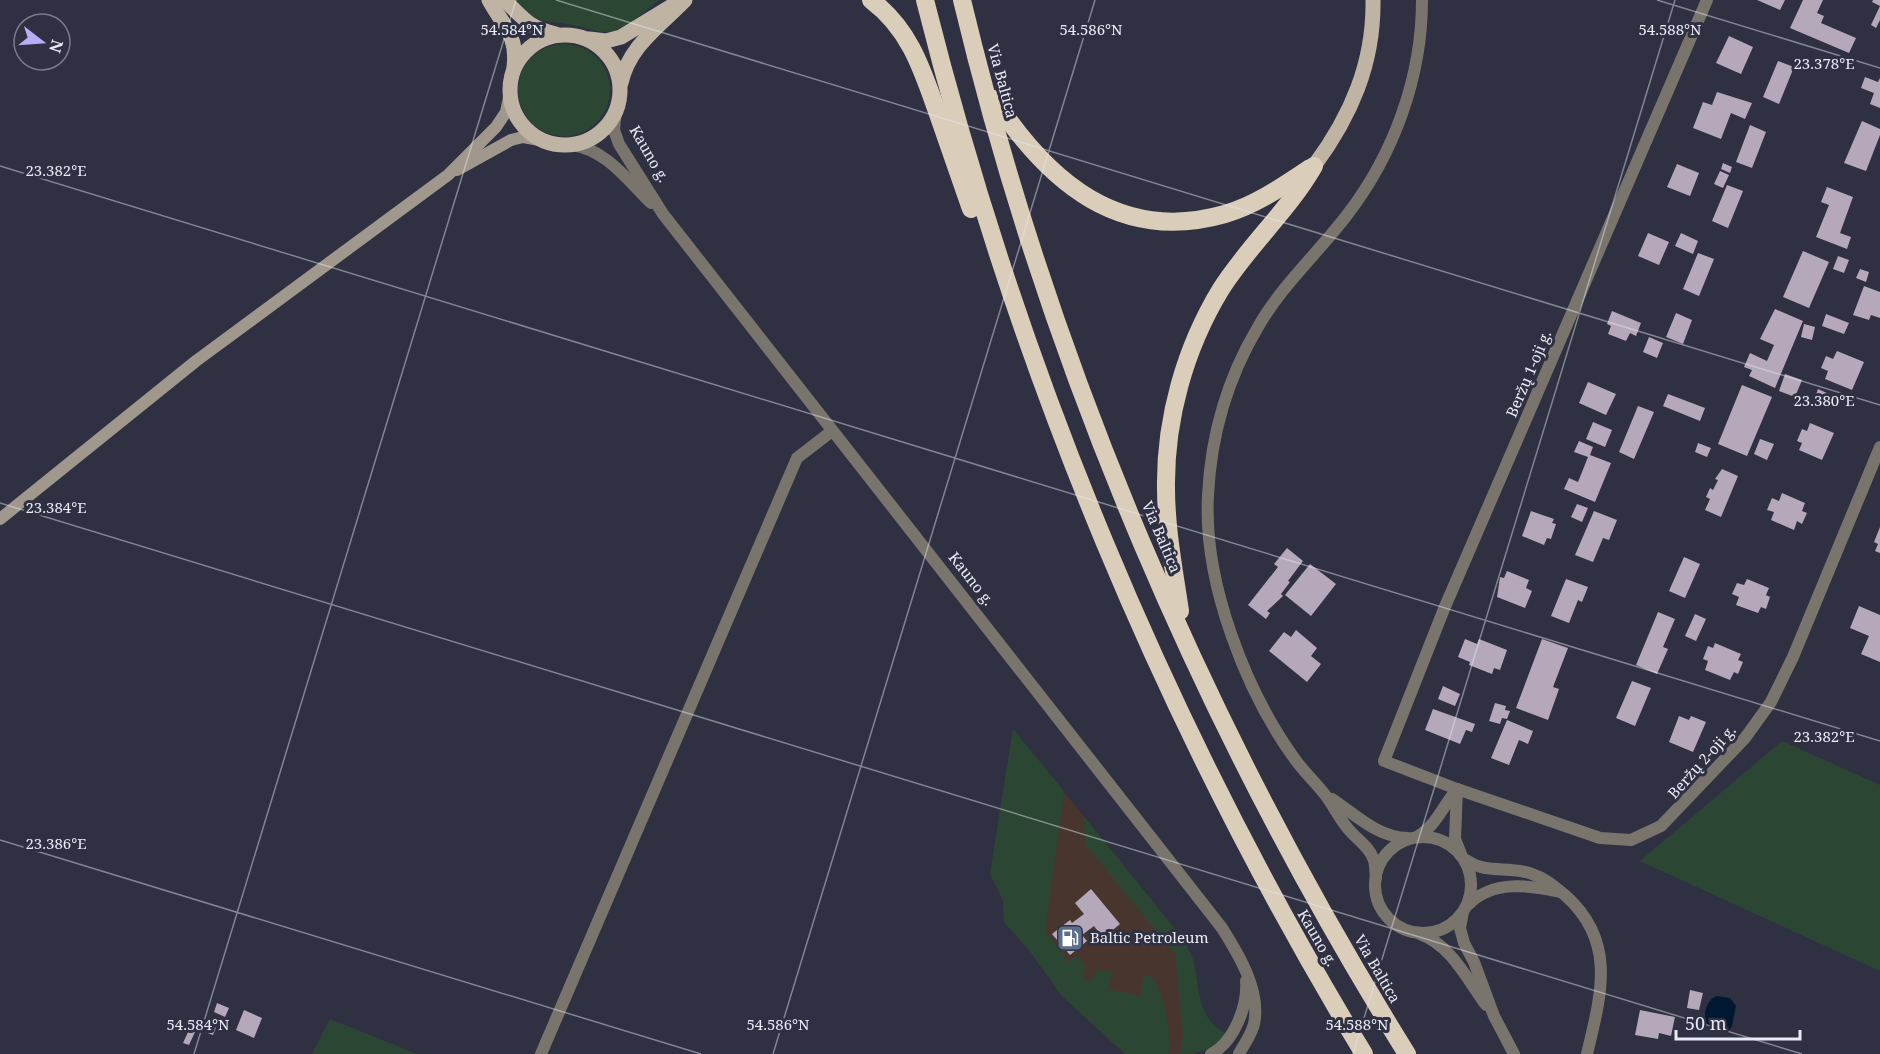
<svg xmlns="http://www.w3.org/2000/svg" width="1880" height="1054" font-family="'Noto Serif',serif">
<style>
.commercial{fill:#48362e}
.green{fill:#2b4733}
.water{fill:#001832}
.building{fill:#b5a8ba}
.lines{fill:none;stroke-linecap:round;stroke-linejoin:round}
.street{stroke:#79746c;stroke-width:12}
.secondary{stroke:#a0988c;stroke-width:12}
.primary{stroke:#bfb4a4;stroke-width:15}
.highway{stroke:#dacdba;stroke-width:18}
.ticks{fill:none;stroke:#e8eaf5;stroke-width:1.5;stroke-opacity:0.45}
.labels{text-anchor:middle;stroke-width:6;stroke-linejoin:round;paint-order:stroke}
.street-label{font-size:15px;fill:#e8eaf5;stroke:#2f3142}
.poi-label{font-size:15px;fill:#e8eaf5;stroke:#2f3142;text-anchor:start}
.ticks-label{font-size:15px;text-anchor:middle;fill:#e8eaf5;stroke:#2f3142;stroke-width:6;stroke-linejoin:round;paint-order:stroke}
</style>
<rect width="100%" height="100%" fill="#2f3142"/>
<polygon class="commercial" points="1013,729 1183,939 1193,959 1198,999 1204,1014 1213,1026 1226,1034 1195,1054 1125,1054 1061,995 1029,950 1004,922 1003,900 990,874"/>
<g class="green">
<path d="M515,0H659C646,10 632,24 617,30C602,35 591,29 577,26C547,19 538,27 515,0Z"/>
<circle cx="564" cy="90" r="46"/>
<path d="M1013,729L1064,791L1045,931L1069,962L1077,955L1085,967L1083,981L1093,980L1096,970L1112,972L1108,989L1141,996L1143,975L1151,976C1164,992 1172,1034 1168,1054H1125L1061,995L1029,950L1004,922L1003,900L990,874Z"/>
<polygon points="1782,741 1880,785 1880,971 1640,861"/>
<path d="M1083,815L1183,939C1186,946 1191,953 1193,960C1201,990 1195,1016 1226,1034C1213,1049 1200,1054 1180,1054L1183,1036L1175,954L1085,844Z"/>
<polygon points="330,1019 417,1054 312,1054"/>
</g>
<path class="water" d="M1717,996L1730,998L1736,1006L1732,1026L1729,1030C1725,1030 1717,1031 1713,1029C1700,1024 1704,1000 1717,996Z"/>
<g class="building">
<polygon points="1757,0 1785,0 1780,10"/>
<polygon points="1803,0 1823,0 1817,13 1824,16 1821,23 1856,38 1849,53 1790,28"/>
<polygon points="1873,0 1880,0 1880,20 1876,28 1871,25 1880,6 1872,2"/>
<polygon points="1729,36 1753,47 1741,74 1716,63"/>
<polygon points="1778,61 1794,67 1779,104 1763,97"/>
<polygon points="1865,77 1878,82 1880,78 1880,108 1870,104 1874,93 1861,88"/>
<polygon points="1717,92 1752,103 1745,119 1731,113 1721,139 1693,128 1703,102 1712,105"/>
<polygon points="1862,121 1880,129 1880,135 1866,171 1844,163"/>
<polygon points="1750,125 1766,132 1752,168 1736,162"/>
<polygon points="1723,163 1732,167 1730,173 1721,169"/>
<polygon points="1677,164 1699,173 1690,196 1667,187"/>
<polygon points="1720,171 1729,175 1723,188 1714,184"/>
<polygon points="1727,185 1743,191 1728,228 1712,221"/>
<polygon points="1827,187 1853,197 1840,233 1851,237 1847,249 1816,237 1829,205 1821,202"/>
<polygon points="1648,233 1669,242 1659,265 1638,256"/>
<polygon points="1681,233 1698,241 1693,254 1675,246"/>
<polygon points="1803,251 1829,262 1809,308 1783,297"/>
<polygon points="1698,253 1714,259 1699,296 1683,289"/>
<polygon points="1838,256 1849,260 1844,273 1833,269"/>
<polygon points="1860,269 1869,272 1866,282 1856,278"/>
<polygon points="1864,286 1880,292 1880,318 1871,315 1869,320 1853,315"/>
<polygon points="1775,309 1803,321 1775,388 1749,376 1752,370 1744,367 1750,353 1767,361 1774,345 1760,339"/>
<polygon points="1612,311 1641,323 1636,336 1630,333 1626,341 1608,334 1611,326 1607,324"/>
<polygon points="1676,313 1692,320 1683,344 1666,337"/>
<polygon points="1826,314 1849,323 1844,334 1822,326"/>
<polygon points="1804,324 1815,327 1812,340 1801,337"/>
<polygon points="1649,337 1663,343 1657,358 1643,352"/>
<polygon points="1837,351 1864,362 1852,390 1825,379 1828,371 1821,368 1826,356 1833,359"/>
<polygon points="1785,374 1802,380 1795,397 1779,391"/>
<polygon points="1588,382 1616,394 1606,415 1579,403"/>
<polygon points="1742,385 1772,397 1747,456 1718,444"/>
<polygon points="1818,389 1829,394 1825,404 1814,400"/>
<polygon points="1668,394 1705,408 1700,421 1663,406"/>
<polygon points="1638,406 1654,412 1634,459 1619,452"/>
<polygon points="1593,422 1612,430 1605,447 1586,439"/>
<polygon points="1810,423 1834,433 1822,460 1799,450 1802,443 1797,441 1802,429 1807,431"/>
<polygon points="1760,439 1774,444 1767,460 1754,454"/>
<polygon points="1579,441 1593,447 1590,455 1611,463 1595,502 1564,489 1569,478 1578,482 1588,457 1574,452"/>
<polygon points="1698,443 1711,448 1707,457 1695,452"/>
<polygon points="1722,469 1738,476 1721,517 1705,510 1710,499 1706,497 1710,488 1713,490 1718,480 1715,479"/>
<polygon points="1782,493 1805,503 1802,511 1807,513 1802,524 1797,521 1794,530 1771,520 1774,512 1767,510 1772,498 1779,501"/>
<polygon points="1577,504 1588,508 1582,522 1571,517"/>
<polygon points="1531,511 1554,519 1552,523 1556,524 1551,539 1547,538 1544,545 1522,536"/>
<polygon points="1594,511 1617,520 1609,540 1603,538 1593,562 1575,555"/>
<polygon points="1880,527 1880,553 1875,551 1878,544 1874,542"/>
<polygon points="1287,548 1303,561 1288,581 1290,582 1281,594 1283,596 1267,611 1270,613 1266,619 1248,605 1278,567 1274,564"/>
<polygon points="1684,557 1700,564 1685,598 1669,591"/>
<polygon points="1310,564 1336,584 1311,616 1285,595"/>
<polygon points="1507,571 1529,580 1526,588 1532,591 1525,608 1497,597 1500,577 1504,578"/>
<polygon points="1566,579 1588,587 1582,602 1578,600 1569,623 1551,616"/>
<polygon points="1747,579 1769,588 1766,595 1770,597 1766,609 1761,607 1758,613 1736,605 1739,597 1732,594 1737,583 1744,585"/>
<polygon points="1859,606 1880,615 1880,662 1861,654 1869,636 1850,628"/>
<polygon points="1658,612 1675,619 1663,647 1668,649 1657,674 1636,665"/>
<polygon points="1695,614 1706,619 1696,641 1685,636"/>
<polygon points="1296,630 1317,648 1311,656 1321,664 1307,682 1269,651 1284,632 1291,637"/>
<polygon points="1465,639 1477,644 1479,639 1507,650 1500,670 1494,668 1492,674 1469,665 1470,662 1458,657"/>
<polygon points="1542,639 1568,648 1553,687 1559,689 1548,720 1516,708"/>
<polygon points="1715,643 1741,654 1738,660 1743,662 1738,674 1734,672 1730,680 1705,670 1708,661 1703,659 1708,646 1713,648"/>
<polygon points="1632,681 1651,688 1635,726 1616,718"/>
<polygon points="1443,686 1460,694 1455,706 1438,699"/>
<polygon points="1495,703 1506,706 1505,710 1510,711 1507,719 1502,718 1500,724 1489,721"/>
<polygon points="1433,709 1475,724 1472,732 1466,730 1460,744 1425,730"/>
<polygon points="1679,716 1689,720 1691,716 1706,722 1693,752 1669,742"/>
<polygon points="1507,720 1533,731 1528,744 1519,740 1509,765 1491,758"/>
<polygon points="1091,889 1120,924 1103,938 1094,926 1082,935 1087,941 1070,955 1052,934 1070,920 1072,923 1084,914 1075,903"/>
<polygon points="1690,990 1703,993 1699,1010 1687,1008"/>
<polygon points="217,1003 229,1008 225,1017 214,1012"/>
<polygon points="244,1010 262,1018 254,1038 236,1030"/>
<polygon points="1640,1010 1675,1017 1671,1036 1659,1033 1658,1039 1635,1035"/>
<polygon points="208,1024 216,1028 213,1035 205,1032"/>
<polygon points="189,1030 195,1032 189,1045 183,1043"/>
</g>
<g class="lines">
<g class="street">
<polyline points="1707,0 1444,609 1384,761 1457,789 1600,838 1631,840 1661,826 1745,738 1771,702 1793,657 1880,447"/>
<path d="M616,110L614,130L619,144L663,214L1222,928C1239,955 1261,991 1254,1024C1251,1036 1244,1044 1239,1054"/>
<path d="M572,145C607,150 627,180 651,203"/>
<polyline points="1457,789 1455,839 1461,854"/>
<path d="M1332,799C1356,815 1377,837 1408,838"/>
<path d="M1417,837C1436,826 1443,806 1457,789"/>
<circle cx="1423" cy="885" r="48"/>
<path d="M1466,860C1487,875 1509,865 1532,874C1545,878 1555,887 1566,896C1617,942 1601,995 1587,1054"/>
<path d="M1376,878C1375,872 1376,864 1373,858C1369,847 1359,841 1351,832C1341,822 1335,808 1326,796C1317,784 1306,774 1297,762C1246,693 1203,582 1208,495C1211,435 1227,379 1258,327C1282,285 1318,253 1347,215C1394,154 1422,77 1422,0"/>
<path d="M1469,904C1493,880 1529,885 1560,892"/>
<polyline points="1463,912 1460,928 1464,943 1474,962 1494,1016 1514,1054"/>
<path d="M1420,934C1451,945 1467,979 1486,1005"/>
<polyline points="541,1054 797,458 832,431"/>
<path d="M1211,1054C1234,1042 1248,1006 1246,981"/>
</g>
<g class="secondary">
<polyline points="457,170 511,140 523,137 540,140"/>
<polyline points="0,519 196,361 448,175 496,127 506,112 510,93"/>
</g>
<g class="primary">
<path d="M489,0C503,26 518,35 514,67"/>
<path d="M504,0C524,18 528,28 556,34"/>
<circle cx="565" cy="90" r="55"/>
<polyline points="589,39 606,41 621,37 675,4"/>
<path d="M621,83C629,46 659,27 685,0"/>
<path d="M1314,166C1351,116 1374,63 1373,0"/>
</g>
<g class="highway">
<path d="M871,0C911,30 923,72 939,117C950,148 960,178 971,209"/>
<path d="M925,0C1018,371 1166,727 1364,1054"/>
<path d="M962,0C1050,368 1207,733 1407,1054"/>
<path d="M994,99C1048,182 1120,244 1225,214C1256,205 1283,186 1310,168"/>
<path d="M1180,611C1174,570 1166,529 1166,488C1165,419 1185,348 1221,289C1249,245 1288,211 1314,166"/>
</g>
</g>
<path class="ticks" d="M556,0L1880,405M1657,0L1880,68M0,166L1880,741M0,503L1802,1054M0,840L701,1054M194,1054L516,0M773,1054L1095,0M1353,1054L1675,0"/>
<defs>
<symbol id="fuel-square" viewBox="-11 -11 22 22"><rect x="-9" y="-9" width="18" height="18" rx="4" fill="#5c6f8a" stroke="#2f3142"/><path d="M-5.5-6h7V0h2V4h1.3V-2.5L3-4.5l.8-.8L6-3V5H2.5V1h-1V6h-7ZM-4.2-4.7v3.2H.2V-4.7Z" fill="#fff"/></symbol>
</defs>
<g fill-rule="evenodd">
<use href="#fuel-square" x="1055" y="923" width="30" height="30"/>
</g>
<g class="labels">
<g class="street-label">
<text transform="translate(1002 81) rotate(75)" y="5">Via Baltica</text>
<text transform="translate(649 154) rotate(60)" y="5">Kauno g.</text>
<text transform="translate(1529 374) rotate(-67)" y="5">Beržų 1-oji g.</text>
<text transform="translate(1161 537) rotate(67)" y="5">Via Baltica</text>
<text transform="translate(971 579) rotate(52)" y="5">Kauno g.</text>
<text transform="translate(1702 762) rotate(-48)" y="5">Beržų 2-oji g.</text>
<text transform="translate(1317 938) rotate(60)" y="5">Kauno g.</text>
<text transform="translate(1377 969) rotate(60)" y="5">Via Baltica</text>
</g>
<g class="poi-label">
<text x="1090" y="943">Baltic Petroleum</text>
</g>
</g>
<g class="ticks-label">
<text x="512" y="35">54.584°N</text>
<text x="1091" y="35">54.586°N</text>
<text x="1670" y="35">54.588°N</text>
<text x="1824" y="69">23.378°E</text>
<text x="56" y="176">23.382°E</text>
<text x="1824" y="406">23.380°E</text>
<text x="56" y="513">23.384°E</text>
<text x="1824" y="742">23.382°E</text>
<text x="56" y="849">23.386°E</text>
<text x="198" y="1030">54.584°N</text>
<text x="778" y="1030">54.586°N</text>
<text x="1357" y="1030">54.588°N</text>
</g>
<g transform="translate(42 42) rotate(107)"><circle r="28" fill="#2f3142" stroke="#797b8a" stroke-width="1.5"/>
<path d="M0-4.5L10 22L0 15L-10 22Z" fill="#b6acf8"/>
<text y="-9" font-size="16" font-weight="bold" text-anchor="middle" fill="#e8eaf5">N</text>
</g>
<path d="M1676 1030v9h124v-9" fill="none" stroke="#e8eaf5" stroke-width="3"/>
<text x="1685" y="1030" font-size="18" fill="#e8eaf5" stroke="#2f3142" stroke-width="4.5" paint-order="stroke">50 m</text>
</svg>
